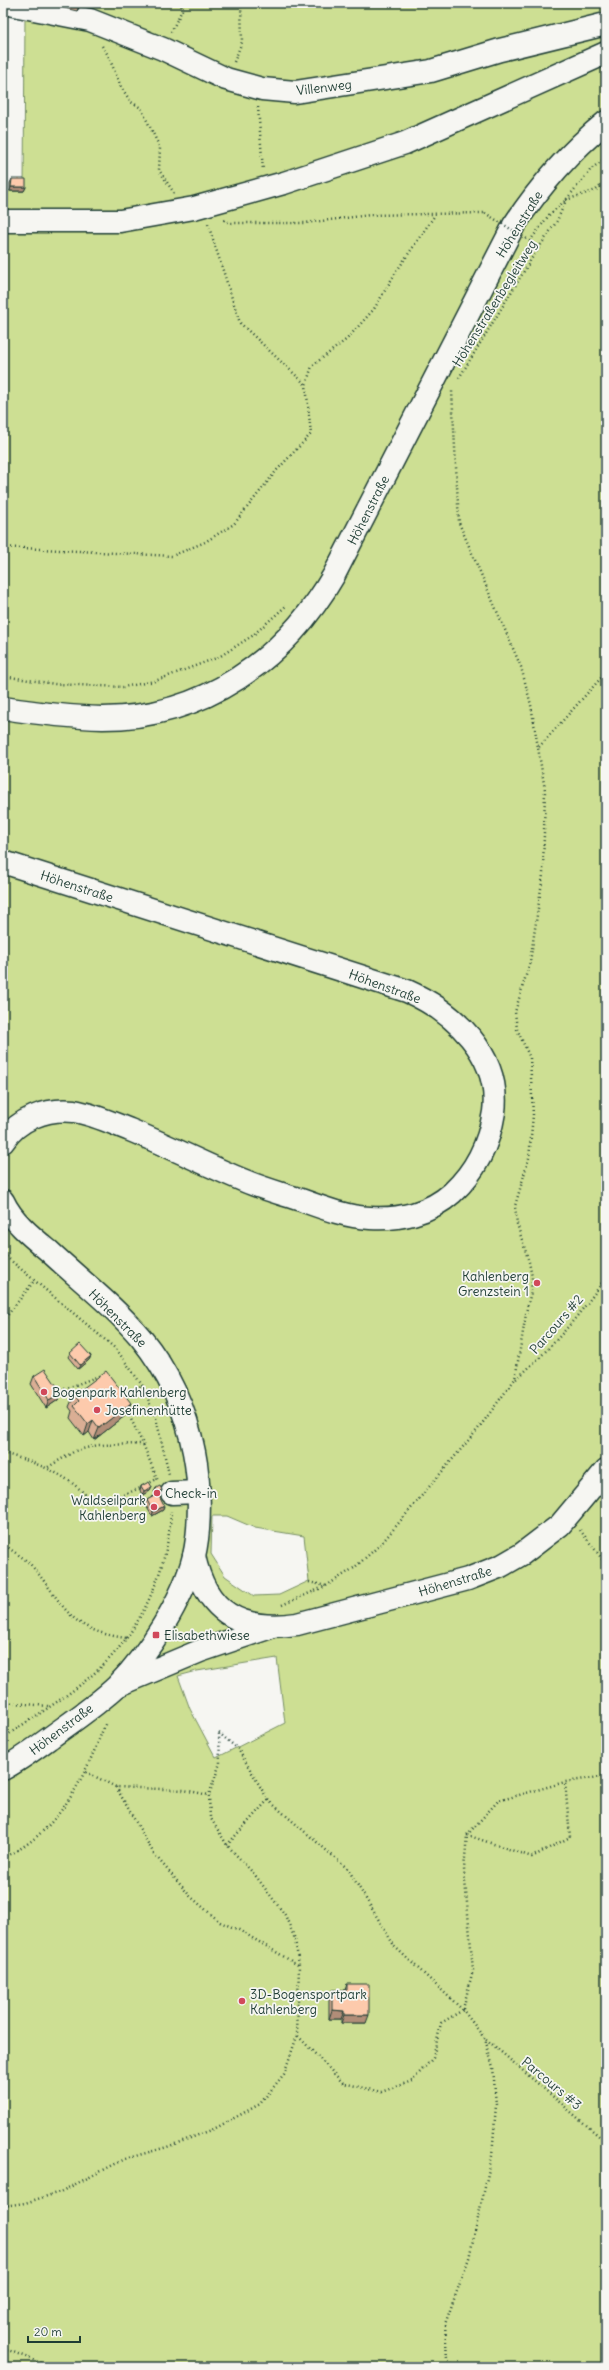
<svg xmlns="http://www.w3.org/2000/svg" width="609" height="2370" font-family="Delius,sans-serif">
<rect width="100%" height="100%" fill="#f6f6f2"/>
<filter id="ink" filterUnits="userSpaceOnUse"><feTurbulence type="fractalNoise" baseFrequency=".025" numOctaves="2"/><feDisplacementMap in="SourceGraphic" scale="8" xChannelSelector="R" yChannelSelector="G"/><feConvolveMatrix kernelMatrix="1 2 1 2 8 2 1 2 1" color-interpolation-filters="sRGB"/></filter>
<g filter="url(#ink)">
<path fill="#cddf93" stroke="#768e64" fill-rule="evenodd" d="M82 3H606V2367H3V191H24L25 13 72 21ZM212 1516H227L255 1528 304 1536 309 1581 279 1595 254 1596 225 1576 211 1554ZM277 1658 285 1723 216 1758 190 1709 178 1676 197 1671Z"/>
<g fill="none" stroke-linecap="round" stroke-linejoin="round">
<defs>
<g id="minor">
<polyline points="3,3 90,20 163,49 226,79 262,89 295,92 431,71 500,50 606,24"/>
<polyline points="3,221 120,221 194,208 284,183 405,143 606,53"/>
<path d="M3 708C36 713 69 717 103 718 203 718 285 660 334 575L514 225C540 186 569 152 606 122"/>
<path d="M3 862 407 991C454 1012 501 1055 494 1112 489 1144 476 1171 452 1193 430 1213 399 1220 370 1218 347 1217 323 1208 301 1200 283 1194 264 1189 245 1181 206 1165 169 1146 130 1130 112 1123 93 1114 74 1111 46 1108 18 1119 3 1142"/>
<path d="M3 1201C12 1221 32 1237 49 1251 80 1280 114 1306 141 1338 168 1371 186 1410 194 1452 200 1482 201 1526 194 1556 183 1600 149 1653 117 1686 97 1705 73 1721 51 1737 36 1748 20 1760 3 1769"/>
<polyline points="172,1493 199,1492"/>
<path d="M194 1556C206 1613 241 1632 297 1624L468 1579 501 1566 522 1554 560 1525 606 1470"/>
<polyline points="119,1685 200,1651 268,1628"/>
</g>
</defs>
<use href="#minor" stroke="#1f3d34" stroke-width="25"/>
<g stroke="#1f3d34" stroke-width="2.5" stroke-dasharray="1 3" stroke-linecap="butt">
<polyline points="171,32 182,10 181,3"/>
<polyline points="102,46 108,55 121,87 131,102 141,108 160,148 159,170 174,193"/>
<polyline points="234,62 242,42 241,3"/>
<polyline points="258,107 263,170"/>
<polyline points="566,200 596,190 606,181"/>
<polyline points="224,220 230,223 305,223 370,215 485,213"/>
<polyline points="208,224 240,323 306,385"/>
<polyline points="530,241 549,215 566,200 591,169 606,158"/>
<polyline points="459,378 532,258 557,221 566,200"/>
<polyline points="3,547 172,556 205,542 234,524 277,470 311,434 306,385 312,366 347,339 374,309 396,272 435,215"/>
<polyline points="3,676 55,684 123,687 155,681 219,657 252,636 287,605"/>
<polyline points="539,747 601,678 606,664"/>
<polyline points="3,1254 116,1349 142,1385 156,1418 169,1474"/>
<polyline points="3,1321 34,1281"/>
<path d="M516 1379C551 1349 580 1315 606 1277"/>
<polyline points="57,1392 104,1374"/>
<polyline points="123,1398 142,1385"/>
<polyline points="126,1409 143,1444 158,1481"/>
<path d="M3 1453C36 1463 68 1473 91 1501L105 1502 143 1487"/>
<polyline points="48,1467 75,1451 98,1445 143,1444"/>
<polyline points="147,1484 157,1479"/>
<polyline points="580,1530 606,1564"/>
<path d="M3 1542C11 1552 23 1556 31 1565 66 1605 66 1630 126 1638"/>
<polyline points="309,1582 326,1586"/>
<polyline points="282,1605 326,1586 354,1568 381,1544 478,1429 515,1379 527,1308 531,1292 532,1277 529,1262 517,1224 515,1206 529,1158 533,1115 530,1058 517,1029 515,1012 530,962 543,875 545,790 531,705 521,667 459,523 452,391"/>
<polyline points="3,1702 48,1706"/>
<polyline points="219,1733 238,1749 268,1800 348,1869 395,1947 463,2010 485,2039 493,2067 496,2105 492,2156 469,2258 445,2324 447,2359 455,2367"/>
<path d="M3 1738C39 1713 80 1690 110 1658 146 1620 169 1563 171 1511"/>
<polyline points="86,1772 116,1787 184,1790 209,1795"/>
<polyline points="116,1787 154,1854 190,1896 220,1922 239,1930 298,1965"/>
<polyline points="467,1835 532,1857 570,1837 565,1782"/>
<polyline points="227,1845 268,1800"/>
<path d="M3 1858C61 1831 84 1778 106 1722"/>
<polyline points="463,2009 473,1970 464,1869 467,1835 498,1801 565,1782 606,1776"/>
<polyline points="298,2036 343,2083 381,2092 412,2081 433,2058 441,2023 463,2010"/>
<polyline points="486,2039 606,2142"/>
<polyline points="3,2206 25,2203 60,2192 125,2159 167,2147 214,2129 260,2104 284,2074 297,2036 299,1965 295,1939 285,1915 255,1875 227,1845 210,1817 209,1795 220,1763 219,1734"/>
<polyline points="3,2348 51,2367"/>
</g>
<use href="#minor" stroke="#f6f6f2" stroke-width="22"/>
<polyline stroke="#1f3d34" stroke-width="2.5" stroke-dasharray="1 3" stroke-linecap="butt" points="485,213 530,241"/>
</g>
<g fill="#daae94" stroke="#1f3d34">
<polygon points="44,3 82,3 77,11"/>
<polygon points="12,179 26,187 24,191 10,191 10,183"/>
<polygon points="70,1353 91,1356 89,1360 78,1369 68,1357"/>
<polygon points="34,1376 61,1392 58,1400 46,1408 31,1384"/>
<polygon points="74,1395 126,1415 94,1440 89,1432 84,1436 70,1418 72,1411 69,1407"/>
<polygon points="141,1486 152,1487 150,1491 142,1495 140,1490"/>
<polygon points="156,1488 162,1490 160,1494 159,1495 163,1510 152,1516 145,1504 147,1500 156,1495 154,1492"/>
<polygon points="347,1984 366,2023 341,2023 341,2019 329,2019 329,1998 332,1990 345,1990"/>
</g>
<g fill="#b18d78" stroke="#1f3d34">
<polygon points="80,3 82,3 77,11"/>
<polygon points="11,187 26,187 24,191 10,191"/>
<polygon points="91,1356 89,1360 78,1369 80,1365"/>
<polygon points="61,1392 58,1400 46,1408 49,1400"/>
<polygon points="131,1403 126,1415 94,1440 99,1428"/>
<polygon points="93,1420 89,1432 84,1436 88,1424"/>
<polygon points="152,1487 150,1491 142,1495 144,1491"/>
<polygon points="162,1490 160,1494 156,1496 158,1492"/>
<polygon points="164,1506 163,1510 152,1516 153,1512"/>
<polygon points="332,2010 344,2011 341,2019 329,2019"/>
<polygon points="344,2015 369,2015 366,2023 341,2023"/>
</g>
<g fill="#fdcaac" stroke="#1f3d34">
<polygon points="12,179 26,179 26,187 11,187"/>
<polygon points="80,1344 91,1356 80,1365 70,1353"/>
<polygon points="45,1369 61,1392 49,1400 34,1376"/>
<polygon points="106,1371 131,1403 99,1428 93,1420 88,1424 74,1406 79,1401 74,1395"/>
<polygon points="149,1482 152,1487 144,1491 141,1486"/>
<polygon points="160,1486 162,1490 158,1492 156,1488"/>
<polygon points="158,1494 164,1506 153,1512 147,1500"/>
<polygon points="347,1984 369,1984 369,2015 344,2015 344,2011 332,2010 332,1990 347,1990"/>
</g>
</g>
<g fill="#d1495b" stroke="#f6f6f2" stroke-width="1.5">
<circle cx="537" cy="1283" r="4"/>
<circle cx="44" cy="1392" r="4"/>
<circle cx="97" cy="1410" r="4"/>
<circle cx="157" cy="1493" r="4"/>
<circle cx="154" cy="1507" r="4"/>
<rect x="152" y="1631" width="8" height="8" rx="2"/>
<circle cx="242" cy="2001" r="4"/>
</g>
<g text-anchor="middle" stroke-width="3.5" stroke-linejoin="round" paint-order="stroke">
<g font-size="13" fill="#1f3d34" stroke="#f6f6f2">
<text transform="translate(324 87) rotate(-7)" y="5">Villenweg</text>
<text transform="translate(519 224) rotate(-58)" y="5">Höhenstraße</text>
<text transform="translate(494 303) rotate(-58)" y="5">Höhenstraßenbegleitweg</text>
<text transform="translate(368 510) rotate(-63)" y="5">Höhenstraße</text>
<text transform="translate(77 886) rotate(18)" y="5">Höhenstraße</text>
<text transform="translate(385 986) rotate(20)" y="5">Höhenstraße</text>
<text transform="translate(118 1318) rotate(45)" y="5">Höhenstraße</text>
<text transform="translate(556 1324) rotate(-49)" y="5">Parcours #2</text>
<text transform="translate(455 1581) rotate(-17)" y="5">Höhenstraße</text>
<text transform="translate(61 1729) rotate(-37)" y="5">Höhenstraße</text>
<text transform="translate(552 2083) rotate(40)" y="5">Parcours #3</text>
</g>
<g font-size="13" fill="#1f3d34" stroke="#f6f6f2" text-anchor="start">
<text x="529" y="1281" text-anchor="end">Kahlenberg<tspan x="529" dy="15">Grenzstein 1</tspan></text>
<text x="52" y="1397">Bogenpark Kahlenberg</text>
<text x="105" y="1415">Josefinenhütte</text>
<text x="165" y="1498">Check-in</text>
<text x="146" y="1505" text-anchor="end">Waldseilpark<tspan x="146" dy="15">Kahlenberg</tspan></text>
<text x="164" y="1640">Elisabethwiese</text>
<text x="250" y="1999">3D-Bogensportpark<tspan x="250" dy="15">Kahlenberg</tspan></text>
</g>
</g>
<rect width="609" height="2370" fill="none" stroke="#f6f6f2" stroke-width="16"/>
<rect x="8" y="8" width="593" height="2354" fill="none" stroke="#1f3d34" stroke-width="1.5" filter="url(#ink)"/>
<path d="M28 2336v6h52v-6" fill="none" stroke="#1f3d34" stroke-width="2"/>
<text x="34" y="2336" font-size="12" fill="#1f3d34" stroke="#f6f6f2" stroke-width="3" paint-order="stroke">20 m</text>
</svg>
